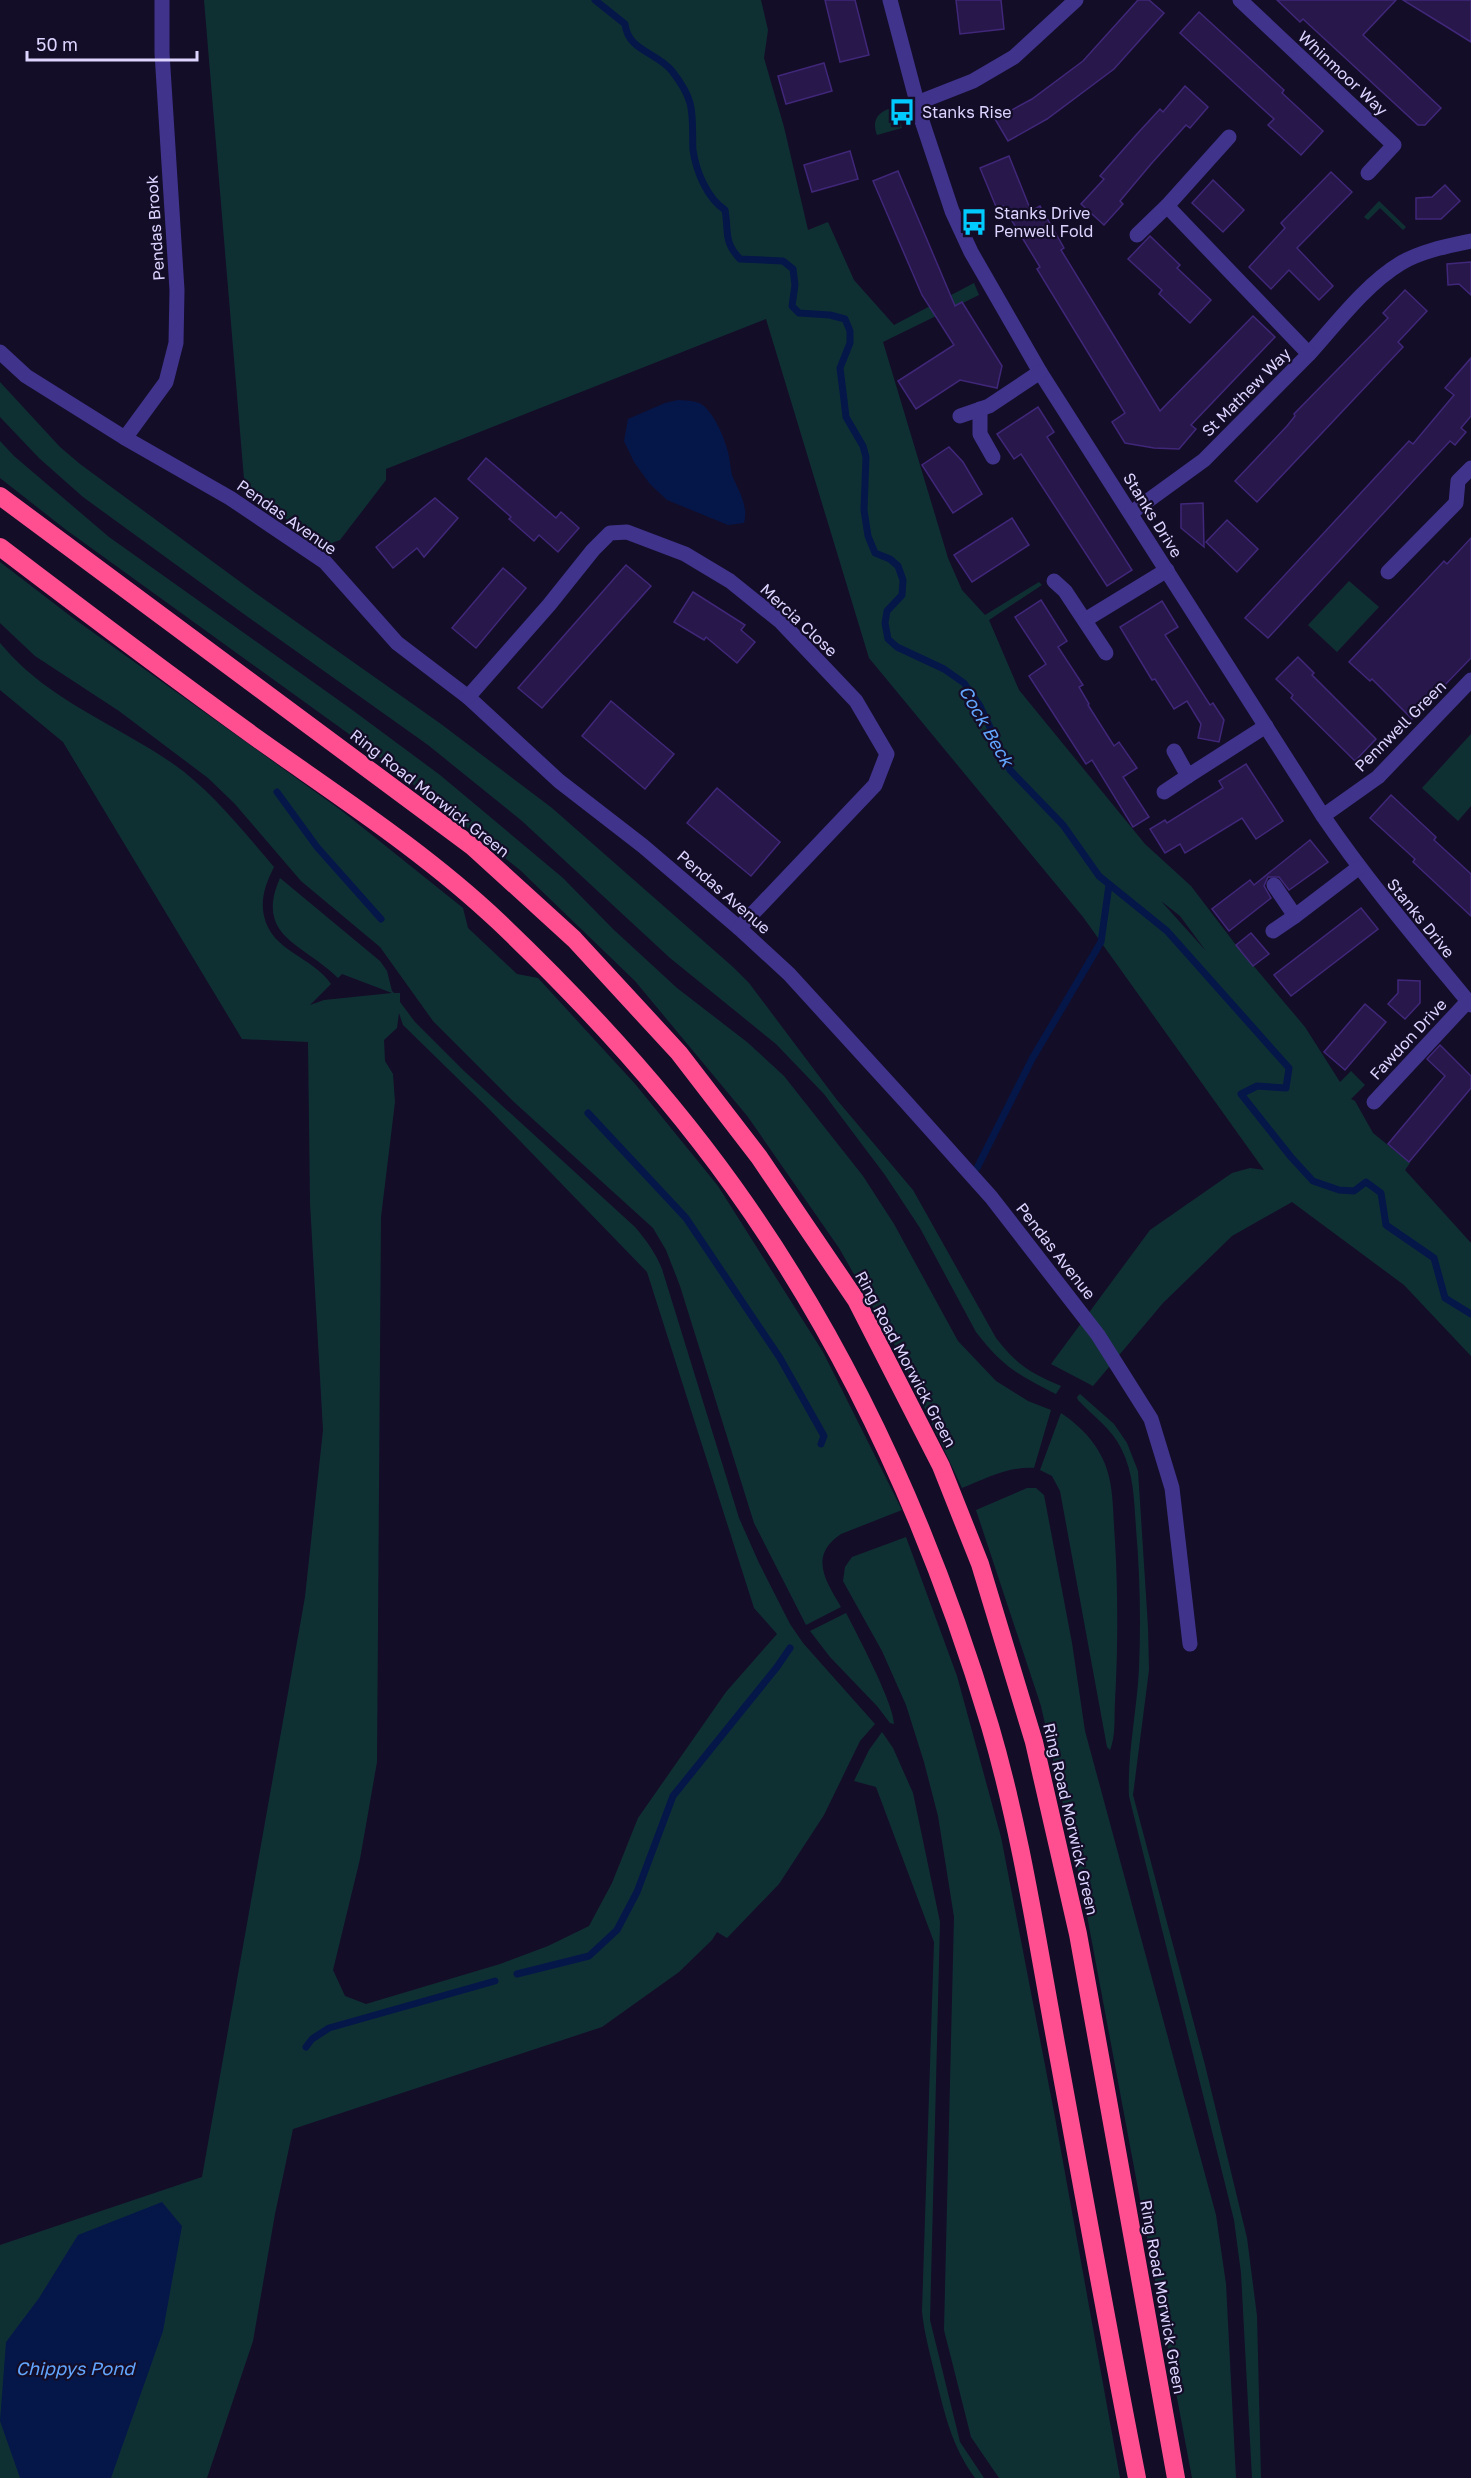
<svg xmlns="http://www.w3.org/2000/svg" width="1471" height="2478" font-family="'Golos Text',sans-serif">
<rect width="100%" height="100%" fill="#140d28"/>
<g fill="#0f3033" fill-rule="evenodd">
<path d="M204 0H761L768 30 764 58 784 127 808 230 828 222 854 280 894 325 974 283 979 295 883 342 948 558 962 590 985 615 1039 582 1042 585 989 620 1019 690 1145 844 1191 886 1236 945 1305 1027 1340 1082 1351 1071 1365 1085 1351 1099 1355 1101 1373 1133 1410 1163 1405 1170 1471 1243V1356L1404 1285 1292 1202 1232 1236 1163 1303 1093 1386 1051 1364 1150 1230 1232 1173 1250 1168 1264 1170 1083 917 869 658 766 319 386 469V480L340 540 329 544 318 541 245 491ZM1161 901 1180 916 1206 951Z"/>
<path d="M891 108 896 122 900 121 902 128 877 135C872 120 877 113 891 108Z"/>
<polygon points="1379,201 1406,227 1403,230 1380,208 1368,220 1364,217"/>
<path d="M0 382 60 447 80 464 254 592 441 724 552 808 733 967 749 983 837 1100 913 1190 996 1338C1017 1365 1029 1372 1061 1386L1056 1394C1018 1375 1002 1366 976 1332L920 1228 885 1175 824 1094 776 1044 670 958 522 821 428 745 241 612 83 497 39 458 0 417Z"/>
<path d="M0 441 14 456 109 537 351 709 440 775 563 878 613 929 677 988 747 1042 784 1076 863 1176 894 1224 958 1341 996 1381 1028 1401 1051 1410 1034 1468C1009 1466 985 1479 962 1488L898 1351 839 1248 748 1117 635 981 520 870 360 742 65 529 0 478Z"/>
<path d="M0 562 73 618 342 811 463 908 468 928 517 974 538 978 549 990 636 1085 718 1186 823 1352 902 1510 841 1534C808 1556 826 1581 841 1607L806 1625 754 1523 680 1286 666 1250 653 1228 514 1102 433 1021 380 947 301 881 234 803 208 778 119 711 35 656 0 623Z"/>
<polygon points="1349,581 1379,607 1337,652 1308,625"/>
<path d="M0 643C8 652 16 661 25 669 69 708 124 730 172 763 211 790 243 831 274 867 266 883 260 898 264 916 272 952 312 956 331 984L310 1005 324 1000 392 993 342 974 338 978C304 944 254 937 280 878L380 961 387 971 392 991 394 993H400V1002L415 1022 463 1070 635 1227C646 1240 655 1252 662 1269L739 1518 759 1563 790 1624 803 1643 875 1724 860 1741 824 1815 779 1884 727 1938 717 1932 712 1940 679 1972 602 2027 293 2129 275 2214 253 2341 207 2478H0V2245L202 2177 305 1597 323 1430 310 1203 308 1042 242 1039 63 742 0 690ZM399 1013 403 1025 490 1110 647 1272 754 1608 777 1634 726 1692 638 1818 612 1883 589 1926 548 1946 500 1964 366 2004 345 1996 333 1970 360 1859 377 1762 381 1217 395 1102 393 1074 385 1061 384 1040 397 1028Z"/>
<polygon points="1471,734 1471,806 1458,821 1422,788"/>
<path d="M1080 1394 1114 1424 1127 1443 1138 1471 1148 1627 1149 1670 1133 1795 1205 2065 1247 2238 1257 2316 1261 2478H1252L1241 2273 1234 2220 1129 1796C1127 1756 1137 1710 1139 1669 1141 1622 1140 1574 1136 1528 1134 1500 1134 1473 1121 1448 1111 1428 1093 1416 1078 1400L1077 1397Z"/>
<path d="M1061 1413C1082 1427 1101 1447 1108 1473 1114 1495 1113 1518 1115 1541 1118 1594 1118 1647 1115 1701 1114 1716 1116 1736 1110 1750L1107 1747 1060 1491 1052 1476 1040 1470Z"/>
<polygon points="1027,1488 1036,1488 1044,1495 1072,1643 1085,1731 1216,2215 1226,2284 1236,2478 1192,2478 1083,1894 1041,1706 976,1510"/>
<polygon points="906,1537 957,1676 1001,1837 1054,2112 1120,2478 999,2478 971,2437 944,2330 954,1917 938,1816 924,1762 906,1705 882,1651 843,1581 845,1567 852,1557"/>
<path d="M846 1613C857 1634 894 1704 894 1724L890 1723 877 1706 830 1657 810 1631Z"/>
<path d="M882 1732 893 1748 913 1793 940 1922 930 2320 960 2442 984 2478H975C951 2445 945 2414 935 2375 930 2353 924 2333 922 2311L934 1942 876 1787 854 1781 869 1750Z"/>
</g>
<g fill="#051749">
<path d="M678 400C688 401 698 400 705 407 716 418 724 437 728 452 730 459 730 467 732 475 738 490 749 506 744 523L728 525 667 500 650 484 634 462 624 441 628 419 665 403Z"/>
<polygon points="162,2202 182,2226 163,2331 111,2478 20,2478 0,2421 6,2342 39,2298 78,2235"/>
</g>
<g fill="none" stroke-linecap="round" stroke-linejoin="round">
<g stroke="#051749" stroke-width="7">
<path d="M595 0 625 24C628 51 657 52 672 71 679 80 687 92 690 103 694 118 692 135 693 150 696 171 707 198 725 210 729 232 723 241 740 259L783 261 793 269 795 285 792 306 799 313 830 315 845 319 850 331V343L840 368 844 400 846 417 863 446 866 457 864 510 868 536 875 553 890 559 898 566 903 580 902 595 887 611 885 623 888 639 897 647 944 669 964 683 980 706 1010 770 1063 825 1099 876 1167 931 1289 1068 1286 1088 1257 1086 1241 1094 1291 1157 1313 1181 1339 1190 1354 1191 1366 1182 1381 1193 1386 1225 1434 1258 1445 1298 1471 1314"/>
<polyline points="277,792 317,847 381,919"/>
<polyline points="588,1113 686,1218 780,1358 824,1436 821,1444"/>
<polyline points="977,1168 1032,1059 1101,942 1109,885"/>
<polyline points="517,1974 589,1956 617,1930 637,1892 673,1796 777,1667 790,1648"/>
<polyline points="306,2047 312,2039 329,2028 495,1981"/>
</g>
</g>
<g fill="#27174b" stroke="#402779" stroke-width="1.5">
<polygon points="825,0 855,0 869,55 840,62"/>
<polygon points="956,0 1001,0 1004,29 960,34"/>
<polygon points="1138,0 1149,0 1164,13 1114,69 1047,119 1008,141 995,119 1032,99 1083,61"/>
<polygon points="1277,0 1396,0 1363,35 1441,108 1425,125 1418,125 1303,19 1300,22"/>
<polygon points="1403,0 1471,0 1471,42 1447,27"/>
<polygon points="1199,12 1284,90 1282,93 1323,131 1301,155 1268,125 1274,119 1180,33"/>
<polygon points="824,63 832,91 786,104 778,76"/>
<polygon points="1185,86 1208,107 1190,128 1186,125 1151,164 1120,201 1123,204 1104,225 1081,204 1104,179 1100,176 1137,134 1160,109 1163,112"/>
<polygon points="850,151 858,179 812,192 804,165"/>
<polygon points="1009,156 1031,211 1040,206 1064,248 1061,250 1160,411 1253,316 1275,337 1191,425 1196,429 1179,449 1154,448 1125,443 1112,422 1125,413 1037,269 1040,267 1003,206 997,209 980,168"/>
<polygon points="898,171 955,306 962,302 1002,366 997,388 960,380 916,409 898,381 954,345 922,295 873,181"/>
<polygon points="1331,172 1352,192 1297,248 1333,286 1319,300 1289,270 1271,289 1249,267 1285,228 1281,223"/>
<polygon points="1213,180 1244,210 1223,232 1192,203"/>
<polygon points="1445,185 1460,201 1441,219 1416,219 1416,198 1432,197"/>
<polygon points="1150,236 1180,265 1177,268 1211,300 1190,323 1159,294 1162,290 1128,259"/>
<polygon points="1471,262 1471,295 1459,284 1448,285 1447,264"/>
<polygon points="1405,290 1427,311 1398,342 1403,347 1257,502 1235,481 1287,426 1295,416 1294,414 1388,318 1383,313"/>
<polygon points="1471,358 1471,416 1461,428 1466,432 1455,445 1450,441 1268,638 1245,618 1409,441 1413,444 1454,395 1445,388"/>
<polygon points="1038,407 1054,432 1047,437 1132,570 1107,586 1021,454 1014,459 997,434"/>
<polygon points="949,447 963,462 982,494 953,513 922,465"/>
<polygon points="486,458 556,518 561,512 579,528 558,552 539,535 534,541 509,519 511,517 468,479"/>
<polygon points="435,498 458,518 424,557 417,548 393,568 376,547"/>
<polygon points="1203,503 1204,547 1181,528 1181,504"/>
<polygon points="1012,518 1029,545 972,582 954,555"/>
<polygon points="1227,520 1258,549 1237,572 1206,542"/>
<polygon points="1471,538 1471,658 1412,719 1372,679 1370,681 1349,662 1444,561 1447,564"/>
<polygon points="626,565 651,586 542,708 518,688"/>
<polygon points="503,568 526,588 476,648 452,628"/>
<polygon points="693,592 745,625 741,630 755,642 737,663 706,637 704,640 674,622"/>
<polygon points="1041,600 1067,641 1058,647 1083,685 1079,687 1089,704 1088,705 1114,746 1119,742 1137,768 1123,777 1149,817 1133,827 1092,760 1086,764 1029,676 1046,664 1015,617"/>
<polygon points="1162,601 1178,627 1165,635 1210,705 1213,703 1224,720 1219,742 1198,738 1201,724 1187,701 1174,709 1155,679 1152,680 1120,627"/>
<polygon points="1298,657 1314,673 1312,675 1376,739 1355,761 1291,698 1293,695 1276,679"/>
<polygon points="611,701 674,754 645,789 582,736"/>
<polygon points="1246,764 1283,821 1256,839 1242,818 1185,853 1180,844 1165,853 1150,829 1165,820 1167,823 1223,788 1219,781"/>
<polygon points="717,788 780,842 751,876 687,823"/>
<polygon points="1391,795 1436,837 1434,840 1471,874 1471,916 1413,862 1415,859 1370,818"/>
<polygon points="1310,840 1328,862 1289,890 1279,877 1268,877 1264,886 1271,898 1229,931 1212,909 1250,880 1254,885"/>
<polygon points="1361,908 1378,929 1291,996 1274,975"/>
<polygon points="1251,933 1269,954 1253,966 1236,945"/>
<polygon points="1398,980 1420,981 1420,1003 1405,1019 1388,1004 1398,993"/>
<polygon points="1365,1004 1386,1022 1345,1070 1324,1052"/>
<polygon points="1440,1045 1471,1076 1471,1088 1409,1162 1388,1144 1445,1076 1427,1059"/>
</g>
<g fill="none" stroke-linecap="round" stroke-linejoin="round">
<g stroke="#40338c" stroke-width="15">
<path d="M890 0 922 121 952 211 971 252 1040 372 1323 816C1368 882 1420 943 1471 1005"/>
<polyline points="1240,0 1394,145 1368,173"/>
<polyline points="917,103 973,81 1014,57 1076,0"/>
<polyline points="1137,235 1167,206"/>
<polyline points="0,352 26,376 125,438 230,498 325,562 397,643 468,697 559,781 643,846 739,928 789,974 905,1101 991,1197 1098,1335 1151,1419 1172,1488 1190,1644"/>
<path d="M1309 354C1336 324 1366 284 1401 263 1421 251 1448 246 1471 241"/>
<polyline points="980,409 980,434 993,457"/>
<polyline points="960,416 989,406 1040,372"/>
<polyline points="125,438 166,382 176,343 177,290 162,53 162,0"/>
<polyline points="1131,513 1204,460 1309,354 1167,206 1229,137"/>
<polyline points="1388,572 1456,503 1458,481 1471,468"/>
<polyline points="1054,581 1065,591 1106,653"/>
<polyline points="1085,620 1167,570"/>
<polyline points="468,697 549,605 593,550 610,533 627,532 685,554 730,581 781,622 856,701 887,754 875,785 739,928"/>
<polyline points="1174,751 1188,776 1266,726"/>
<polyline points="1164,792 1188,776"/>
<polyline points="1323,816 1378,777 1471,680"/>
<polyline points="1274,885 1295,916 1358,868"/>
<polyline points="1273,931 1295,916"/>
<polyline points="1374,1102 1468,1001"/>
</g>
<g stroke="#ff4f91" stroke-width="18">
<polyline points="0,496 473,847 574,939 679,1053 759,1157 856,1300 941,1466 980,1564 1034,1742 1078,1934 1176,2478"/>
<path d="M0 547C84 611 169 675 255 737 338 796 425 852 499 922 584 1003 665 1091 733 1186 850 1349 933 1535 990 1726 1020 1828 1036 1934 1055 2038 1082 2185 1108 2331 1137 2478"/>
</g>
</g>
<defs>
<symbol id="bus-bare" viewBox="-9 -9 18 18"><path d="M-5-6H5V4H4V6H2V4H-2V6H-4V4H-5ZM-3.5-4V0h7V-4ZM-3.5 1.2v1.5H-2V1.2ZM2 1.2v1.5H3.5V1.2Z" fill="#00cbff" stroke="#140d28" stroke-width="2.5" paint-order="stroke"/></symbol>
</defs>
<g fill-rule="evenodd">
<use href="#bus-bare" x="883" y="93" width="38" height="38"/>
<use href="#bus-bare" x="955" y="203" width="38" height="38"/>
</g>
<g text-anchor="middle" stroke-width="4.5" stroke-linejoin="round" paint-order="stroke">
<g font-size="16" fill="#ddd4ff" stroke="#140d28">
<text transform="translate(1343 73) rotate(43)" y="6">Whinmoor Way</text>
<text transform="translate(155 228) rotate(-94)" y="6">Pendas Brook</text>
<text transform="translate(1246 392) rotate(-45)" y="6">St Mathew Way</text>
<text transform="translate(1153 515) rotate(58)" y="6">Stanks Drive</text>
<text transform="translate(287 517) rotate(35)" y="6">Pendas Avenue</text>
<text transform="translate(799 620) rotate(43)" y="6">Mercia Close</text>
<text transform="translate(1400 726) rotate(-45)" y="6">Pennwell Green</text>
<text transform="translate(430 793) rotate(38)" y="6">Ring Road Morwick Green</text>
<text transform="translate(724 892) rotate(41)" y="6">Pendas Avenue</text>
<text transform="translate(1421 918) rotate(51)" y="6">Stanks Drive</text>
<text transform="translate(1408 1039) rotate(-47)" y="6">Fawdon Drive</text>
<text transform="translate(1056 1251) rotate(52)" y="6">Pendas Avenue</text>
<text transform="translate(906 1359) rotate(62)" y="6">Ring Road Morwick Green</text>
<text transform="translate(1071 1819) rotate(77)" y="6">Ring Road Morwick Green</text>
<text transform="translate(1163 2297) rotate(80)" y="6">Ring Road Morwick Green</text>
</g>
<g font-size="16" fill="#ddd4ff" stroke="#140d28" text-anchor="start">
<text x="922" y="118">Stanks Rise</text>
<text x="994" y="219">Stanks Drive<tspan x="994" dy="18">Penwell Fold</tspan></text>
</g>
<g font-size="18" font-style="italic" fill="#62a6ff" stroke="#140d28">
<text transform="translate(986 726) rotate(60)" y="6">Cock Beck</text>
<text x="75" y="2375">Chippys Pond</text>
</g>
</g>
<path d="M27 51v9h170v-9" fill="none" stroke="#ddd4ff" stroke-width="3"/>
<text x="36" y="51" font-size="18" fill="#ddd4ff" stroke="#140d28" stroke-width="4.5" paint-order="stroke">50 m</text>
</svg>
